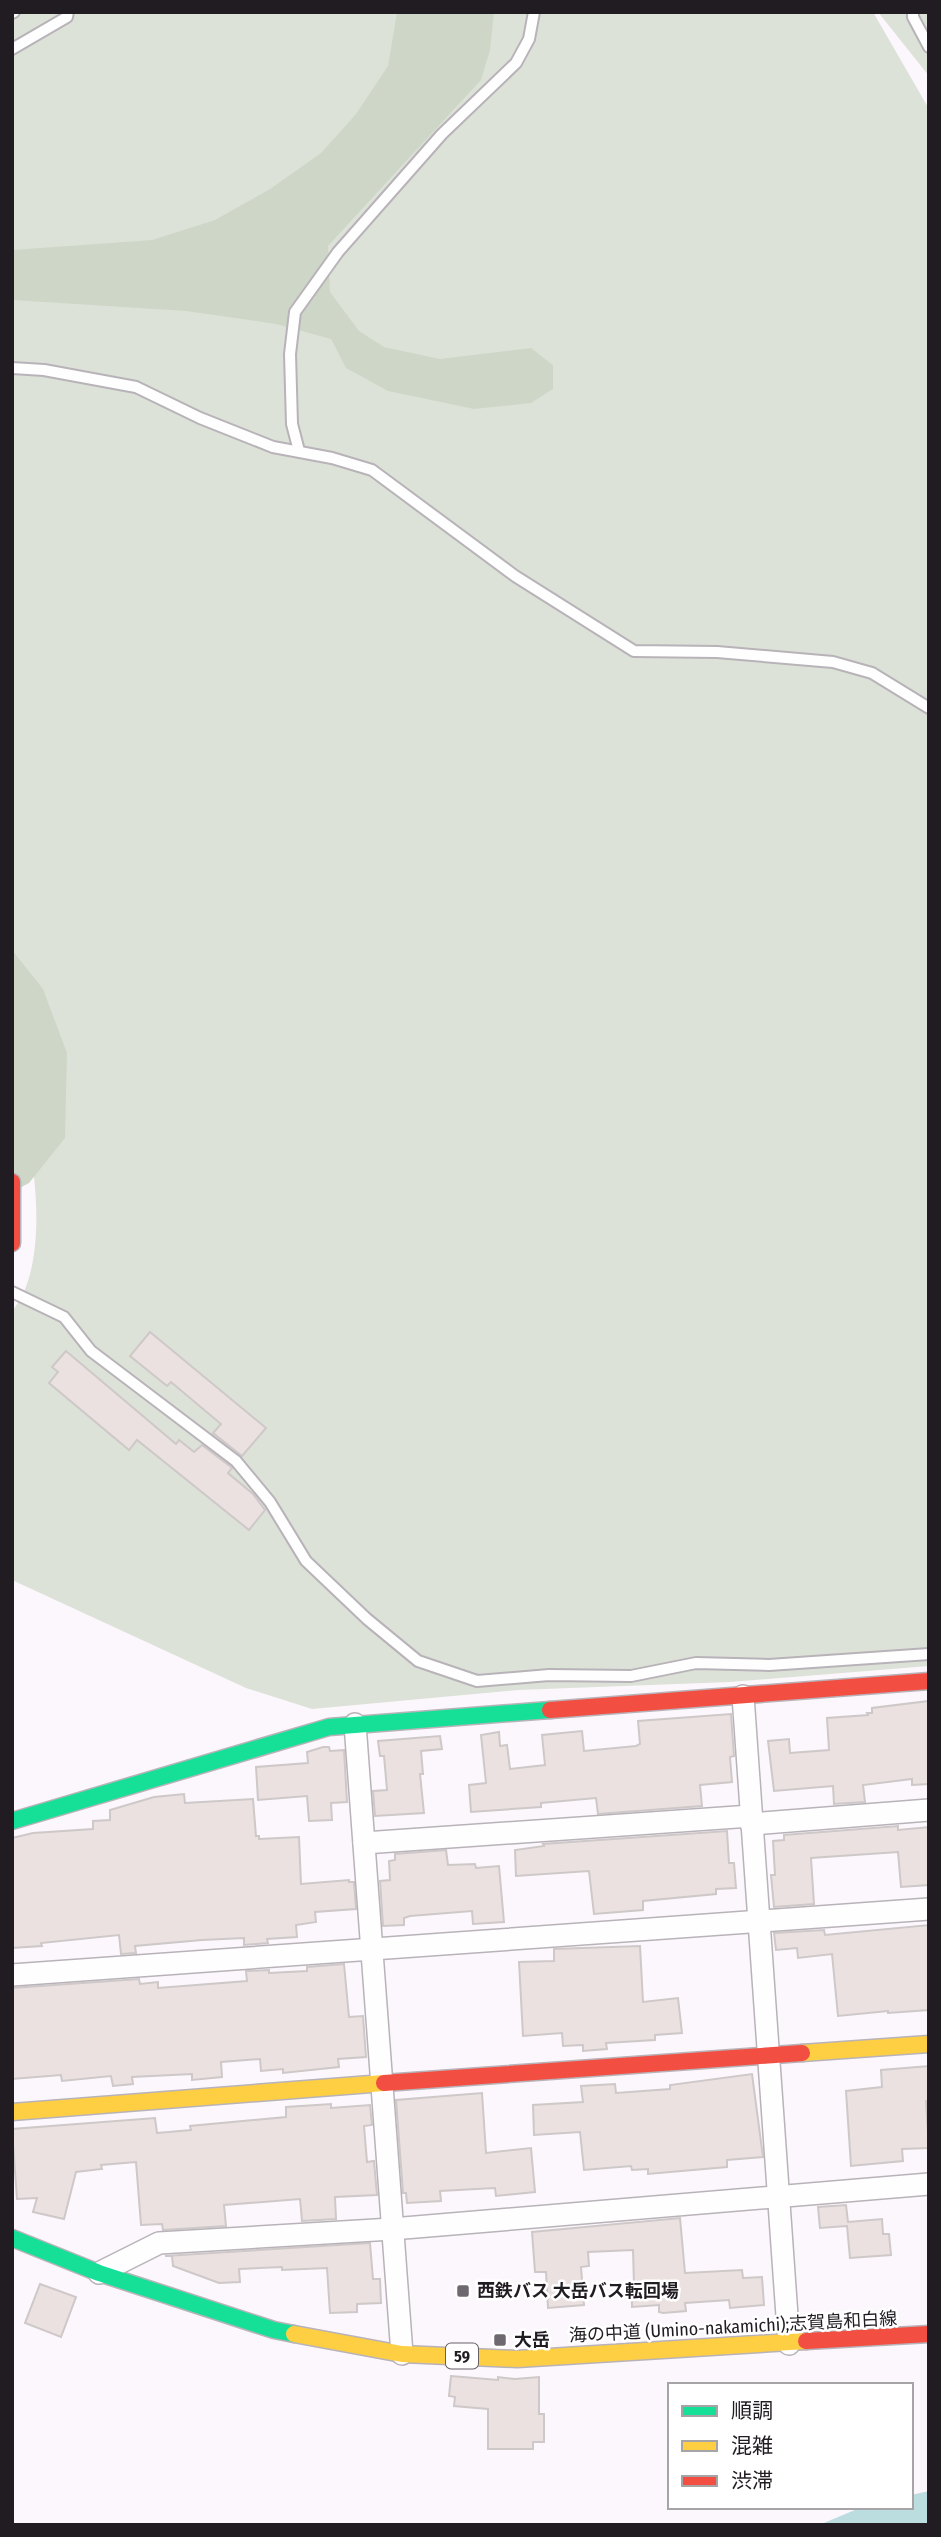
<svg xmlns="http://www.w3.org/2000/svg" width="941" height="2537" font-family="'Fira Sans Condensed','Noto Sans JP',sans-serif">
<rect width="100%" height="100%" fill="#fcf7fc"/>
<g fill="#dde2d8">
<path d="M12 12H873L929 109V1666L730 1682 518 1690 312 1709 246 1688 12 1580V1311C44 1275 39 1188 28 1143 26 1132 18 1120 12 1109Z"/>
<polygon points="878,12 929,12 929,76"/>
</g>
<g fill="#ced7c7">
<polygon points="397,12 494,12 490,50 481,80 328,246 330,292 359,331 384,347 440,359 531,348 553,365 553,389 531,403 474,409 388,391 346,368 331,339 276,324 186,311 12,300 12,250 152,240 215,220 270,189 321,153 356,114 388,66"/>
<polygon points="12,950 43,989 67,1053 65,1138 29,1183 12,1192"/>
</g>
<polygon fill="#bcdde0" points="929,2491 929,2525 819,2525 862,2507 911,2507 911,2495"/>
<g fill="#ebe1e1" stroke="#cec8c8" stroke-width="2">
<polygon points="150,1332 266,1428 242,1456 213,1433 221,1424 171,1382 167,1386 130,1356"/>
<polygon points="66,1351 176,1444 179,1440 194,1452 202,1445 231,1467 232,1468 228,1473 253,1494 265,1510 249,1530 137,1440 129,1450 49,1383 58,1372 52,1367"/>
<polygon points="929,1701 929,1784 912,1785 912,1779 863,1785 865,1802 834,1804 833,1786 774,1791 768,1741 789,1739 790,1753 829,1750 827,1718 868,1715 867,1713 872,1713 872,1708"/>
<polygon points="731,1714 734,1756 730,1757 732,1782 700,1785 702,1806 598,1814 596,1798 541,1803 541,1807 471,1812 469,1785 486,1783 481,1735 499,1732 500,1746 507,1745 510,1769 545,1765 542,1735 582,1731 584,1751 636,1746 640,1744 638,1721"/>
<polygon points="440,1736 442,1749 421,1751 423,1774 420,1774 424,1813 375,1816 373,1791 387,1790 384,1756 380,1756 378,1741"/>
<polygon points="323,1747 329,1747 330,1751 344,1750 347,1802 331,1803 332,1820 309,1821 307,1796 258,1800 256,1767 308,1763 307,1752"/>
<polygon points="184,1794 185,1803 253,1799 256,1836 259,1836 259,1839 299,1837 301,1884 349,1880 349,1882 354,1882 356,1909 315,1912 316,1922 296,1925 297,1937 267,1939 268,1943 244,1945 244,1938 202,1940 135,1946 136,1953 121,1954 119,1935 41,1943 42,1946 12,1948 12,1838 33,1833 93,1829 93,1821 110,1820 110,1810 154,1797"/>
<polygon points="898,1826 898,1830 929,1827 929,1885 901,1887 898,1852 811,1858 814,1904 774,1907 771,1875 775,1875 773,1841 784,1840 784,1835"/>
<polygon points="727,1831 729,1863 734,1863 736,1888 716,1889 716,1894 643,1901 643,1910 594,1914 589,1871 516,1876 515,1850 544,1846 543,1844"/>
<polygon points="446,1850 448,1865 475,1864 476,1868 499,1866 504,1922 473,1924 472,1911 410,1916 404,1918 404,1925 383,1926 380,1881 390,1880 389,1861 395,1860 395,1854"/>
<polygon points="929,1925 929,2010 888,2013 888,2011 838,2016 832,1954 798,1958 797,1948 776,1950 774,1933 824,1930 825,1935"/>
<polygon points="640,1946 643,2002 678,1998 682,2033 655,2035 655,2040 606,2043 607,2049 583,2051 583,2045 563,2046 562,2033 523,2036 519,1962 554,1961 554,1949"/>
<polygon points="344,1964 349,2017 363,2016 366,2057 338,2059 339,2067 283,2073 283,2069 261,2071 260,2059 221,2062 222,2077 192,2080 192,2074 132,2077 133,2084 113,2086 111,2076 62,2081 61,2075 12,2079 12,1988 139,1979 140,1984 158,1982 158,1988 247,1981 246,1971 269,1970 269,1973 307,1971 307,1967"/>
<polygon points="929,2066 929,2100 926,2101 929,2148 902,2149 903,2161 851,2166 846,2091 882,2087 881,2070"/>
<polygon points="752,2074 763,2157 727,2160 727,2167 648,2174 648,2169 632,2170 631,2166 584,2170 580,2132 534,2135 533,2105 583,2102 581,2086 615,2084 616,2093 670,2089 670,2085"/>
<polygon points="482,2093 486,2153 531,2148 535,2192 496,2196 495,2188 440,2191 441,2201 407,2203 406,2193 403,2193 396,2100"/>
<polygon points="331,2104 331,2108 370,2105 372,2125 364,2126 367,2162 374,2161 377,2195 335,2197 336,2219 302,2221 300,2199 224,2205 226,2226 163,2230 162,2224 141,2225 136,2162 101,2165 102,2169 76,2172 64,2219 33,2212 37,2198 17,2199 12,2129 155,2118 157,2133 191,2130 190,2126 286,2117 286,2107"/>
<polygon points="846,2205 848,2222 882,2219 883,2234 889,2234 891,2255 850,2258 847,2226 820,2228 818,2207"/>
<polygon points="680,2218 685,2273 742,2270 743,2278 762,2277 764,2305 730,2308 729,2300 685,2303 686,2311 663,2313 659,2312 659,2305 632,2307 631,2285 634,2285 633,2250 588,2252 589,2266 581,2267 584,2305 548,2308 546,2272 535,2272 532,2232"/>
<polygon points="370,2243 373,2279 380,2279 381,2303 357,2304 357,2312 330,2313 327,2268 282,2270 282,2267 239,2269 240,2282 219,2283 173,2266 172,2256 165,2256"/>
<polygon points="40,2284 76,2297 61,2337 25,2323"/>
<polygon points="451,2376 498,2380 498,2377 515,2379 539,2377 539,2414 544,2414 544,2442 533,2442 533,2449 488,2449 488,2409 454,2406 455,2397 449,2396"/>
</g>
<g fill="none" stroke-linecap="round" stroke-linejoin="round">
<defs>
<g id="lane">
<polyline points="913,12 913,17 929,47"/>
<polyline points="12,13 14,12"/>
<polyline points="12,49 67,17 68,12"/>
<polyline points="12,368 44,370 136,387 200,418 273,447 332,458 372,470 515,576 634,651 717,652 833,662 872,673 929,708"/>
<polyline points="299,451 292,424 290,354 295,312 338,252 442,134 516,63 529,39 534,12"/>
<polyline points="12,1292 64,1317 91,1351 236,1461 270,1502 306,1561 367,1619 418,1661 477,1681 549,1675 631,1676 696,1663 769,1665 929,1654"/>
</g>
<g id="street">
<polyline points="743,1696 789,2344"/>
<polyline points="355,1724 402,2354"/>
<polyline points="751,1824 929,1810"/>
<polyline points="364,1843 751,1816"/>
<polyline points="12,1975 929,1909"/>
<polyline points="99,2273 159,2243 392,2229 929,2184"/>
</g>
<g id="fast">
<polyline points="12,1821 329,1727 550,1710"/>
<polyline points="12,2238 99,2273 274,2330 294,2334"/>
</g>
<g id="slow">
<polyline points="802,2053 929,2044"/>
<polyline points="12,2112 384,2083"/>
<polyline points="294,2334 402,2354 517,2359 806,2341"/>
</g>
<g id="jam">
<polyline points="12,1182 12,1243"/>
<polyline points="550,1710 929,1681"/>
<polyline points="384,2083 802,2053"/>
<polyline points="806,2341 929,2334"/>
</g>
</defs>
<use href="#lane" stroke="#b8b3b8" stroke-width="14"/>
<use href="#street" stroke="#b8b3b8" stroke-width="24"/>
<use href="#fast" stroke="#b8b3b8" stroke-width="19"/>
<use href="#slow" stroke="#b8b3b8" stroke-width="19"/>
<use href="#jam" stroke="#b8b3b8" stroke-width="19"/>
<use href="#lane" stroke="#fffeff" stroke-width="10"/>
<use href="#street" stroke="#fffeff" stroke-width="21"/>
<use href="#fast" stroke="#16e098" stroke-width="16"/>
<use href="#slow" stroke="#ffcf43" stroke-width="16"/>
<use href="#jam" stroke="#f24e42" stroke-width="16"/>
</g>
<g fill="#6e696e" stroke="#fff" stroke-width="2.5">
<rect x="456" y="2284" width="14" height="14" rx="3.5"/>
<rect x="493" y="2333" width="14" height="14" rx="3.5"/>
</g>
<g text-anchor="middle" stroke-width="5" stroke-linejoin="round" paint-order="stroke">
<rect fill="#fff" stroke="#646064" stroke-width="2" x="446" y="2343.5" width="32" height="25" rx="5"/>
<g font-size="16" font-weight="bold" fill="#211c22">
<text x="462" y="2362">59</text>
</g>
<g font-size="18" font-weight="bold" fill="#211c22" stroke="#fff" text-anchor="start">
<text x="477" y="2297">西鉄バス 大岳バス転回場</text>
<text x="514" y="2346">大岳</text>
</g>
<g font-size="18" fill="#211c22" stroke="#fff">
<text transform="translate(733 2327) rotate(-3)" y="6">海の中道 (Umino-nakamichi);志賀島和白線</text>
</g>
</g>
<rect width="941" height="2537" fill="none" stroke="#211c22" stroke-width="28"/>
<rect x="668" y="2383" width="245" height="126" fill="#ffffff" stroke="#a6a4a7" stroke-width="2"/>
<rect x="682" y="2406" width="35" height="10" fill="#16e098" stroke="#a6a4a7" stroke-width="2"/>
<text x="731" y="2418" font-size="21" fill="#211c22">順調</text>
<rect x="682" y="2441" width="35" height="10" fill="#ffcf43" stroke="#a6a4a7" stroke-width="2"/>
<text x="731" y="2453" font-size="21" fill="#211c22">混雑</text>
<rect x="682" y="2476" width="35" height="10" fill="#f24e42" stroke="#a6a4a7" stroke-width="2"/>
<text x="731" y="2488" font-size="21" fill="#211c22">渋滞</text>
</svg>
